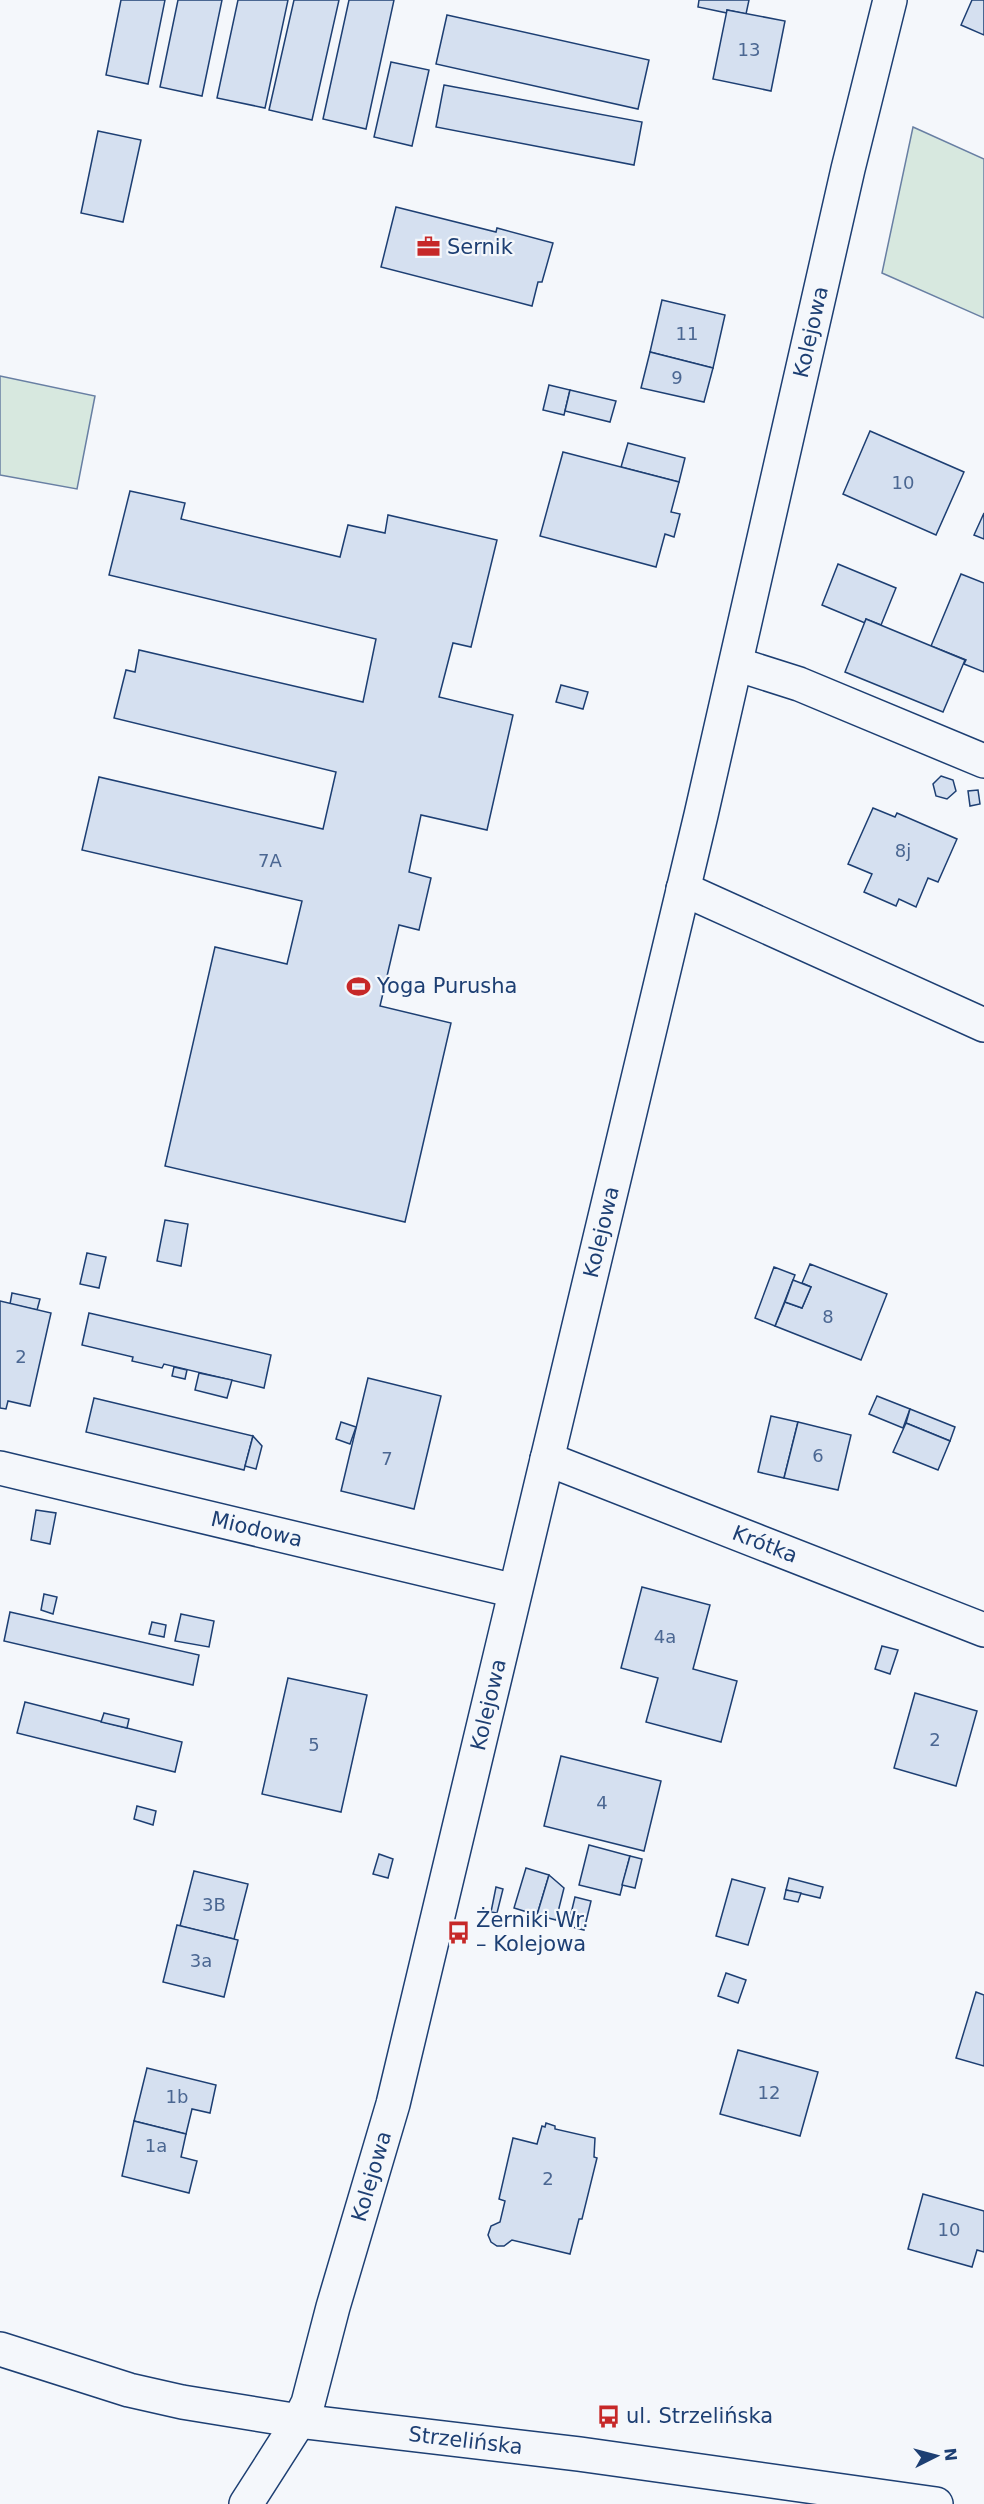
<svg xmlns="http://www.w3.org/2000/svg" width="984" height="2504" font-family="'DejaVu Sans',sans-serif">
<rect width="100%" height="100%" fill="#f4f7fb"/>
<g fill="#d7e8df" stroke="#687fa3" stroke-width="1.5">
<polygon points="913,127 984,159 984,318 882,273"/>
<polygon points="0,376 95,396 77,489 0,475"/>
</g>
<g fill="#d5e0f0" stroke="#1d3f73" stroke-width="1.5">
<polygon points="121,0 165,0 148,84 106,75"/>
<polygon points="178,0 222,0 202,96 160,87"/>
<polygon points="238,0 288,0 265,108 217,98"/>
<polygon points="294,0 339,0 312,120 269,110"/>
<polygon points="349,0 394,0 366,129 323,119"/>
<polygon points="699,0 749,0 746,14 727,10 727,13 698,7"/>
<polygon points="972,0 984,0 984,35 961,25"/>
<polygon points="727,10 785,21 771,91 713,79"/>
<polygon points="447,15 649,60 638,109 436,64"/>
<polygon points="391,62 429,70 412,146 374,137"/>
<polygon points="444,85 642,122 634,165 436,127"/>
<polygon points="98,131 141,140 123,222 81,213"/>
<polygon points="396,207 496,232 497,228 553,243 542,282 538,282 532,306 381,267"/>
<polygon points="662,300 725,315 713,368 650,352"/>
<polygon points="650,352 713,368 704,402 641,388"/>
<polygon points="549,385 570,390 564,415 543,410"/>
<polygon points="570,390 616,401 610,422 565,411"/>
<polygon points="870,431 964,472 936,535 843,494"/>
<polygon points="628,443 685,458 679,482 621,467"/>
<polygon points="563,452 679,482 671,512 680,514 674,537 665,534 656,567 540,536"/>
<polygon points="130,491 185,503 181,519 340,557 348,525 385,533 388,515 497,540 471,647 453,643 439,697 513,715 487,830 421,815 409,872 431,878 419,930 399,925 380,1006 451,1023 405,1222 165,1166 215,947 287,964 302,901 82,850 99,777 323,829 336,772 114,718 126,670 135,672 139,650 363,702 376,639 109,575"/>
<polygon points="984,513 984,539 974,535"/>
<polygon points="838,564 896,588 881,625 866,619 865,623 822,605"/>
<polygon points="961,574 984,583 984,672 964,664 966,660 931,646"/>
<polygon points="866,619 965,660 943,712 845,672"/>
<polygon points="561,685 588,692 583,709 556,702"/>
<polygon points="941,776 953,780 956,791 947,799 936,796 933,784"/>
<polygon points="978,790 980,804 970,806 968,791"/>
<polygon points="873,808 895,817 897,813 957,839 938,882 928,878 916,907 899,899 896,906 864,892 872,874 848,864"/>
<polygon points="165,1220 188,1224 181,1266 157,1261"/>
<polygon points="87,1253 106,1257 99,1288 80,1284"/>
<polygon points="810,1264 887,1294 861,1360 775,1326 785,1302 802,1308 811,1287 802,1283"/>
<polygon points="774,1267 795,1275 775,1326 755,1318"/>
<polygon points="793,1280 811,1287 802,1308 785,1302"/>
<polygon points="12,1293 40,1299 37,1310 10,1304"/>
<polygon points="0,1301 51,1313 30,1406 8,1401 6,1409 0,1408"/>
<polygon points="89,1313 271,1355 264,1388 164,1364 162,1368 132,1361 133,1357 82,1345"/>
<polygon points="174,1367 187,1370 185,1379 172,1376"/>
<polygon points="199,1373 232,1380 227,1398 195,1390"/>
<polygon points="368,1378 441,1396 414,1509 341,1491"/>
<polygon points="877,1396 910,1409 903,1428 869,1414"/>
<polygon points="94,1398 253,1436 244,1470 86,1432"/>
<polygon points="910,1409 955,1427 950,1441 906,1423"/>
<polygon points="771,1416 798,1422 784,1478 758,1472"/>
<polygon points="341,1422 356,1427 350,1444 336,1439"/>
<polygon points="798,1422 851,1435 838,1490 784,1478"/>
<polygon points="906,1423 950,1441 938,1470 893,1452"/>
<polygon points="253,1436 262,1446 256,1469 245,1466"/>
<polygon points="36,1510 56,1513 50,1544 31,1540"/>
<polygon points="642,1587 710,1605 693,1669 737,1681 721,1742 646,1722 658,1678 621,1668"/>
<polygon points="44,1594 57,1597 53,1614 41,1610"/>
<polygon points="10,1612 199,1655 193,1685 4,1641"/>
<polygon points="181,1614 214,1621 209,1647 175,1641"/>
<polygon points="152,1622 166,1625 164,1637 149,1634"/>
<polygon points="882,1646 898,1650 890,1674 875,1669"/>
<polygon points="288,1678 367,1695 341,1812 262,1794"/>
<polygon points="915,1693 977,1711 956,1786 894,1768"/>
<polygon points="25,1702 182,1742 175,1772 17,1733"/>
<polygon points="104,1713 129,1719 127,1728 101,1722"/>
<polygon points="561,1756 661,1781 644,1851 544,1826"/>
<polygon points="137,1806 156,1811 153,1825 134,1819"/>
<polygon points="589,1845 630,1856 620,1895 579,1885"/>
<polygon points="379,1854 393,1859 388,1878 373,1874"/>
<polygon points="630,1856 642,1859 635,1888 622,1885"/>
<polygon points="526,1868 549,1875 537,1915 514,1908"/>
<polygon points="194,1871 248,1884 234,1939 180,1926"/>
<polygon points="549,1875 564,1888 556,1920 537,1915"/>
<polygon points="789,1878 823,1887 820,1898 786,1890"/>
<polygon points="732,1879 765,1888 748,1945 716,1936"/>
<polygon points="496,1887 503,1889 497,1913 491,1912"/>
<polygon points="786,1890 801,1893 798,1902 784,1899"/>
<polygon points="575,1897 591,1901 584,1930 568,1926"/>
<polygon points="177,1925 238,1940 224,1997 163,1982"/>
<polygon points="726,1973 746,1980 738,2003 718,1996"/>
<polygon points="976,1992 984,1995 984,2066 956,2058"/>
<polygon points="738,2050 818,2072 800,2136 720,2114"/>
<polygon points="147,2068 216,2085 210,2113 192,2109 186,2134 134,2121"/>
<polygon points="134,2121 186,2134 181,2157 197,2161 189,2193 122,2176"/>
<polygon points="546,2123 555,2126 555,2129 595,2138 594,2157 597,2158 582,2219 579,2219 570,2254 512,2240 504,2246 497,2246 491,2242 488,2235 491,2226 500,2222 505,2201 499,2199 513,2138 537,2144 542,2126 545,2127"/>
<polygon points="923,2194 984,2211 984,2252 977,2250 972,2267 908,2249"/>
</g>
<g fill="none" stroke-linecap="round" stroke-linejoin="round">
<defs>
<g id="street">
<polyline points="736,664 799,684 984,761"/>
<polyline points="683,889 984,1025"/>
<path id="s1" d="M547 1459 984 1630"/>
<path id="s2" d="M0 1468 515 1591"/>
</g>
<g id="secondary">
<path id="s3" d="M0 2349 129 2390 182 2402 299 2421 579 2454 936 2504"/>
<path id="s4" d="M246 2504 299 2421 308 2403 333 2307 393 2104 701 815 848 169 890 0"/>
</g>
</defs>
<use href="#street" stroke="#1d3f73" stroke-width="36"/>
<use href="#secondary" stroke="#1d3f73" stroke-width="36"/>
<use href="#street" stroke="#f4f7fb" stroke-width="33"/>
<use href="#secondary" stroke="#f4f7fb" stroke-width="33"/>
</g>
<defs>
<symbol id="office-bare" viewBox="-9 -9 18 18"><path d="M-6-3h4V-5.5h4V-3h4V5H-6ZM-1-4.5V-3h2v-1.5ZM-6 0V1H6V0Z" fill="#c62828" stroke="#f4f7fb" stroke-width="2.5" paint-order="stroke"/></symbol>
<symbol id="stadium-bare" viewBox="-9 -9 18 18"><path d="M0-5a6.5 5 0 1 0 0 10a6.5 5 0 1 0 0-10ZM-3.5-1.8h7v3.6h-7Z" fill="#c62828" stroke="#f4f7fb" stroke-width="2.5" paint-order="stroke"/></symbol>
<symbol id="bus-bare" viewBox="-9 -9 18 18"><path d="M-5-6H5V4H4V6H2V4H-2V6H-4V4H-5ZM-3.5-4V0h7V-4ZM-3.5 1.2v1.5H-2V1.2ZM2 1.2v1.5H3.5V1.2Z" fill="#c62828" stroke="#f4f7fb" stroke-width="2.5" paint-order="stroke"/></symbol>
</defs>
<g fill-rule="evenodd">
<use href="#office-bare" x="412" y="230" width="33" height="33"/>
<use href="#stadium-bare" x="342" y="970" width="33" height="33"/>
<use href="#bus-bare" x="442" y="1916" width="33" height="33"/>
<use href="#bus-bare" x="592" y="2400" width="33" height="33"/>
</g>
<g text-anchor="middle" stroke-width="4.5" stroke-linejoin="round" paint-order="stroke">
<g font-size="18" fill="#4b6792">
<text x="749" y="56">13</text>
<text x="687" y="340">11</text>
<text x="677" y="384">9</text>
<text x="903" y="489">10</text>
<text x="903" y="857">8j</text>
<text x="270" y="867">7A</text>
<text x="828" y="1323">8</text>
<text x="21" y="1363">2</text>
<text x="818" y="1462">6</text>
<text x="387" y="1465">7</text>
<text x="665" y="1643">4a</text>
<text x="935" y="1746">2</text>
<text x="314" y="1751">5</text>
<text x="602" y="1809">4</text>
<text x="214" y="1911">3B</text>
<text x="201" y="1967">3a</text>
<text x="769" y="2099">12</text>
<text x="177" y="2103">1b</text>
<text x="156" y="2152">1a</text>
<text x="548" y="2185">2</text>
<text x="949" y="2236">10</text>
</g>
<g font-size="21" fill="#1d3f73" stroke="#f4f7fb" text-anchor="start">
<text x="447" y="254">Sernik</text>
<text x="377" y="993">Yoga Purusha</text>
<text x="476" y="1927">Żerniki Wr.<tspan x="476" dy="24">– Kolejowa</tspan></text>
<text x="626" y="2423">ul. Strzelińska</text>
</g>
<g font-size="21" fill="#1d3f73" stroke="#f4f7fb">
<text dy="7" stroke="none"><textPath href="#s4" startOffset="2250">Kolejowa</textPath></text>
<text dy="7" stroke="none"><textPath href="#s4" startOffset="1326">Kolejowa</textPath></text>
<text dy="7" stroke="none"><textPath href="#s2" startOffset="264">Miodowa</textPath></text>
<text dy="7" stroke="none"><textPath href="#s1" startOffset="234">Krótka</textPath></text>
<text dy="7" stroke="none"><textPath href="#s4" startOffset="840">Kolejowa</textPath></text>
<text dy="7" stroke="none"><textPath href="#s4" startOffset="354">Kolejowa</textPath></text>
<text dy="7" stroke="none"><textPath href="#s3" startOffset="476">Strzelińska</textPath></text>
</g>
</g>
<g transform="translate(936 2456) rotate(84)" stroke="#f4f7fb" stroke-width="4.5" paint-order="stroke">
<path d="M0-4.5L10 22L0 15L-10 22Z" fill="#1d3f73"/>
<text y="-9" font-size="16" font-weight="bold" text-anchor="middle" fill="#1d3f73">N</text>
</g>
</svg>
